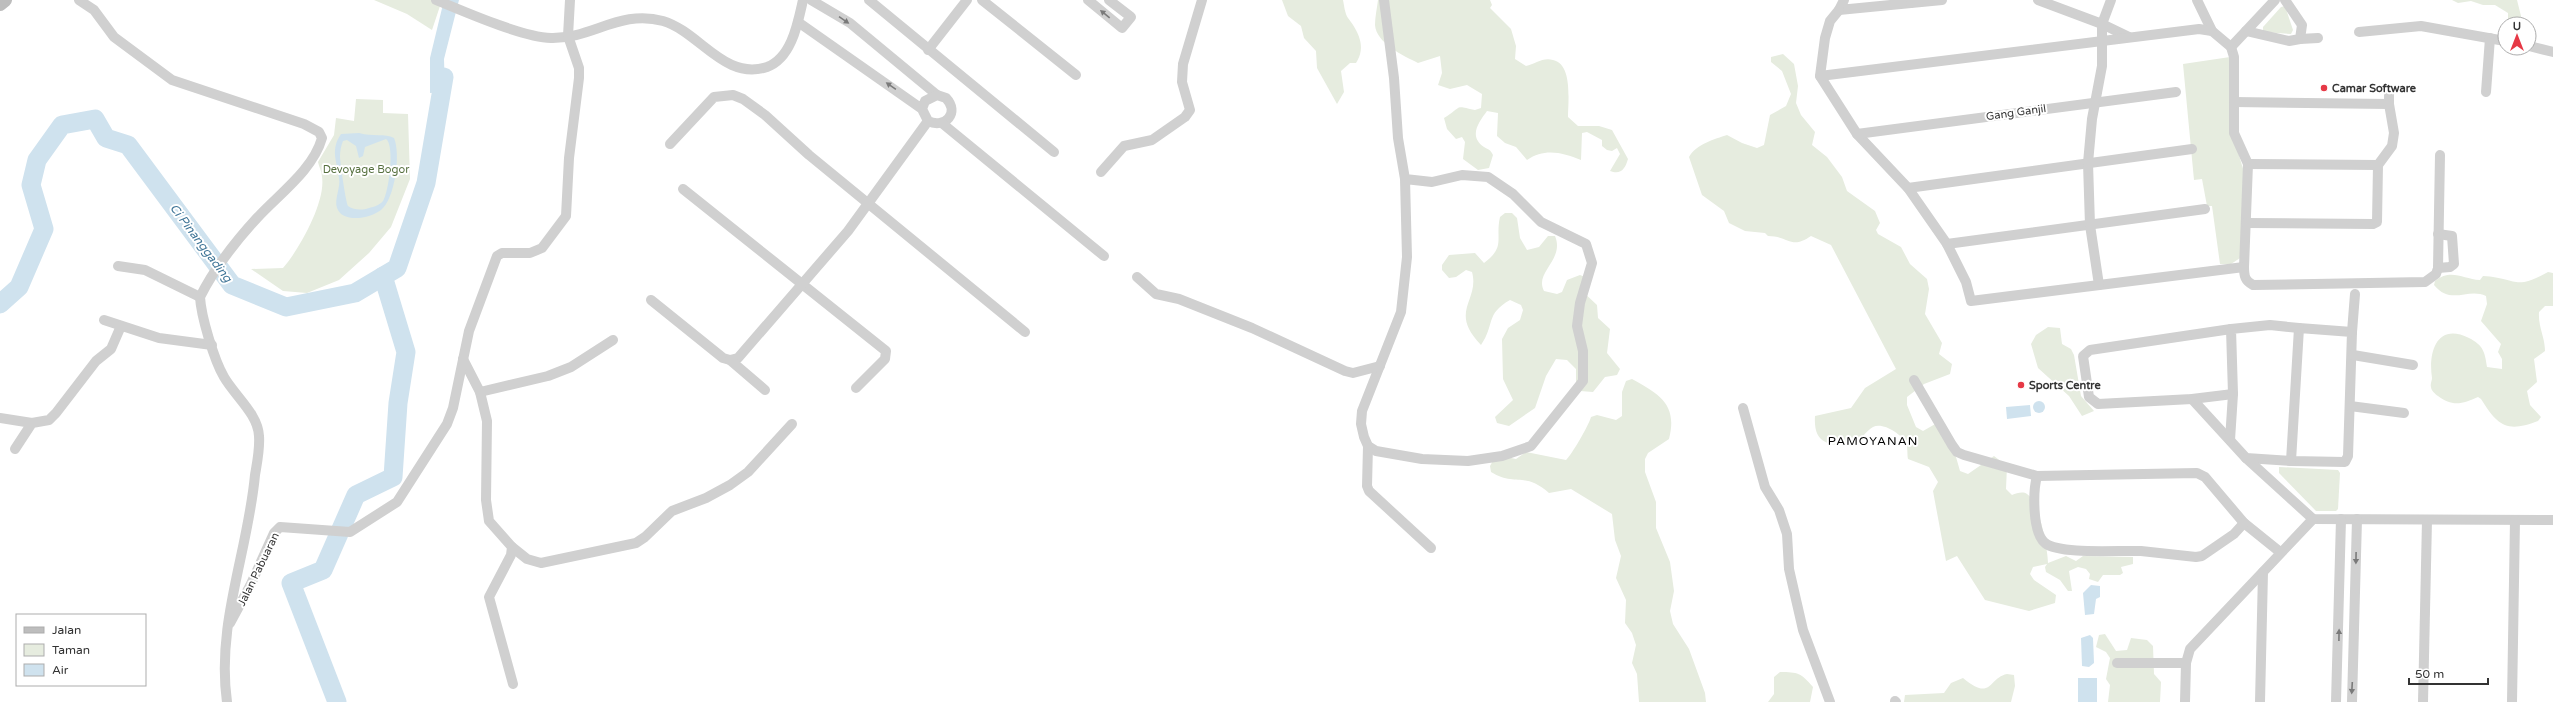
<svg xmlns="http://www.w3.org/2000/svg" width="2553" height="702" font-family="'Varela Round',sans-serif">
<rect width="100%" height="100%" fill="#fff"/>
<g fill="#e6ecdf">
<polygon points="374,0 442,0 432,30 407,14"/>
<path d="M1282 0H1343C1344 5 1345 14 1348 18 1358 31 1367 47 1356 63H1350L1341 71 1344 92 1337 104 1317 68 1316 51 1304 38 1301 26 1288 16Z"/>
<path d="M1378 0H1490L1492 5 1490 8 1511 29 1516 46 1515 59 1526 66C1535 64 1543 57 1553 60 1573 64 1568 102 1568 117L1578 126H1599L1612 130 1628 159C1625 169 1621 175 1610 171L1620 154 1617 148 1612 151 1607 150 1602 146V140L1587 132 1582 133 1581 160C1562 152 1544 148 1527 160L1516 147 1505 143 1497 136 1498 113 1487 111C1479 122 1468 136 1484 147 1489 150 1490 149 1493 155L1489 168 1478 170 1463 159 1465 142 1462 137 1456 139 1447 129 1444 118C1463 106 1454 105 1475 110L1481 108 1482 94 1467 85 1450 89 1438 85 1442 73 1440 56 1418 63C1404 56 1376 43 1375 25 1375 17 1377 8 1378 0Z"/>
<polygon points="2452,0 2517,0 2521,16 2520,24 2508,24 2508,13 2495,5 2483,5 2471,1 2458,3"/>
<polygon points="2285,6 2293,30 2291,34 2263,32 2263,27 2281,7"/>
<path d="M1783 54 1794 64 1798 86 1796 103 1801 115 1815 132 1812 145 1827 157 1842 177 1847 191 1875 211 1880 223 1876 230 1878 234 1901 247 1910 264 1927 279 1929 289 1925 314 1942 343 1939 354 1952 364 1950 374 1924 384 1907 397V405L1916 427 1923 431 1937 423 1956 457 1960 471 1968 474 1994 456 2007 466 2006 489 2012 495C2017 493 2023 491 2027 494 2039 501 2048 550 2048 563L2066 556 2076 561 2083 556 2133 557V564L2121 567 2123 573 2120 575H2103L2098 582 2089 579 2090 574 2086 569 2078 567 2069 571 2072 591H2068L2060 580 2046 572 2045 567 2047 564 2033 567 2030 574 2034 580 2056 595 2055 603 2029 611 1985 600 1957 556 1946 561 1933 491 1938 482 1929 467 1908 459C1907 455 1908 447 1906 443 1901 434 1883 422 1873 427 1867 430 1860 440 1855 445 1832 445 1813 447 1815 416L1851 408 1865 388 1896 369 1831 245 1811 236C1791 250 1789 236 1768 236L1765 233 1745 231 1729 223 1724 211 1702 195 1689 157C1696 144 1715 139 1727 135L1742 143 1757 148 1764 145 1770 115 1786 106 1791 94 1782 71 1771 62V57Z"/>
<polygon points="2230,57 2234,139 2244,172 2240,258 2231,264 2220,264 2212,206 2207,206 2202,179 2194,180 2183,64"/>
<path d="M356 99 383 100V113L408 114 410 179 391 227 369 253 339 280 307 293 283 291 251 269 283 268C299 250 326 202 322 177 322 172 319 167 318 162L334 135 336 118 354 121Z"/>
<path d="M1505 213H1512L1517 218 1520 238 1527 250 1539 247 1548 236H1555C1565 260 1534 272 1544 291L1557 294 1562 292 1567 280 1580 275 1585 277 1581 290 1597 305 1598 318 1610 329 1607 353 1620 369 1617 375 1605 377 1593 392 1580 391 1576 387V369L1567 360 1556 359 1546 376 1535 408 1509 426 1497 423 1495 417 1513 400 1503 379 1502 339 1508 328 1520 320 1523 310 1521 305 1510 300C1485 314 1495 325 1481 345 1448 311 1480 301 1472 272L1466 270 1456 277 1449 278 1442 270V265L1449 255 1475 253 1484 263C1506 247 1495 239 1500 217Z"/>
<path d="M2548 272 2553 273V306H2545L2539 312C2538 327 2545 337 2545 351L2534 359 2537 382 2527 391 2530 405 2541 417 2538 421C2507 433 2498 426 2481 399L2478 397C2463 404 2452 407 2438 396 2435 394 2431 390 2431 387 2430 384 2432 381 2432 378 2428 352 2437 322 2469 338 2483 345 2485 352 2487 367L2502 369V359L2498 352 2501 344 2481 321 2487 304 2486 296C2468 287 2451 306 2434 285L2435 281C2451 268 2463 279 2480 280L2483 276C2517 278 2514 291 2548 272Z"/>
<polygon points="2048,327 2060,328 2062,344 2071,349 2074,355 2081,396 2094,411 2082,416 2069,396 2038,368 2031,344 2036,335"/>
<path d="M1632 379C1659 394 1678 404 1669 439L1648 453 1645 459V472L1656 502V528L1670 562 1674 591 1670 611 1673 624 1689 649 1705 693 1706 702H1639L1637 674 1632 663 1636 645 1632 633 1625 623 1626 600 1616 578 1621 556 1615 540 1612 514 1571 489 1549 493C1524 471 1515 487 1491 472L1490 466 1496 455 1516 459 1526 452 1566 460C1571 456 1589 425 1591 417L1597 415 1616 420 1622 416V392L1626 381Z"/>
<polygon points="2279,467 2338,470 2340,473 2338,509 2336,511 2316,511 2279,473"/>
<polygon points="2105,634 2116,651 2127,650 2131,638 2147,640 2153,646 2154,674 2161,682 2160,702 2108,702 2110,685 2106,679 2110,658 2106,652 2096,647 2099,635"/>
<path d="M1780 672C1798 672 1801 673 1813 687L1810 702H1768L1774 694V677Z"/>
<path d="M2007 674 2014 675 2015 686 2011 702H1904L1905 695 1944 693 1951 683 1963 678C1992 702 1988 678 2007 674Z"/>
</g>
<g fill="#cfe2ee" fill-rule="evenodd">
<polygon points="444,0 459,0 444,59 445,92 430,93 430,58"/>
<path d="M359 133C373 137 385 133 394 138 401 154 395 199 381 210 371 218 343 224 337 208 334 199 341 187 339 178 337 161 330 150 341 134ZM386 139C395 145 389 192 383 201 379 206 372 207 366 209 359 210 354 210 348 206 346 203 340 163 340 156 340 151 341 146 343 141L347 140 356 146 359 158 363 156 365 147Z"/>
<circle cx="2039" cy="407" r="6"/>
<polygon points="2030,405 2031,416 2007,419 2006,407"/>
<polygon points="2091,585 2100,586 2100,597 2096,599 2094,614 2085,615 2083,593"/>
<polygon points="2090,635 2093,638 2094,663 2089,667 2082,666 2081,638"/>
<rect x="2078" y="678" width="19" height="24"/>
</g>
<g fill="none" stroke-linecap="round" stroke-linejoin="round">
<g stroke="#cfe2ee" stroke-width="19">
<polyline points="0,304 19,287 44,229 31,185 37,160 62,125 95,119 106,138 128,145 232,285 286,307 355,293 397,268 426,183 444,77"/>
<polyline points="337,702 291,583 323,570 356,495 393,477 398,403 406,352 383,276"/>
</g>
<g stroke="#d0d0d0" stroke-width="10">
<path d="M79 0 94 10 114 37 172 80 304 124 319 132 322 138C313 170 279 194 257 218 235 242 215 267 200 297 201 316 214 360 224 377 235 396 258 414 259 436 260 449 257 463 255 475 248 552 216 624 227 702"/>
<path d="M436 0C465 12 522 37 551 38 592 39 620 9 663 21 700 32 724 81 767 67 792 58 798 22 803 0"/>
<polyline points="811,0 850,23 937,95"/>
<polyline points="869,0 1054,152"/>
<polyline points="982,0 1076,75"/>
<polyline points="1088,0 1122,28 1131,17 1109,0"/>
<polyline points="1384,0 1394,78 1398,138 1405,179 1432,182 1462,175 1488,177 1513,194 1541,222 1586,244 1592,263 1580,303 1577,326 1583,351 1583,381 1531,446 1502,456 1468,461 1422,459 1376,451 1368,446 1364,437 1361,424 1362,411 1401,312 1407,257 1405,179"/>
<polyline points="1844,0 1839,10 1911,3 1913,0"/>
<polyline points="2038,0 2102,24 2129,37"/>
<path d="M2197 0 2212 31 2231 47 2234 57V133L2248 164 2244 267C2244 276 2245 281 2253 285L2425 282 2436 274 2438 268 2440 155"/>
<polyline points="1911,3 1942,0"/>
<polyline points="1839,10 1830,21 1825,38 1820,76 1857,134 1908,188 1947,244 1966,282 1971,301 2244,267"/>
<path d="M798 22 922 109 928 121C945 129 960 113 946 98L937 95 925 101 922 109"/>
<polyline points="2246,31 2289,41 2300,39 2302,25 2285,0"/>
<polyline points="2359,32 2421,26 2505,41"/>
<polyline points="2300,39 2318,38"/>
<polyline points="2529,46 2553,52"/>
<polyline points="2231,47 2275,0"/>
<polyline points="928,50 967,0"/>
<polyline points="1820,76 2199,29 2212,31"/>
<polyline points="2486,92 2490,38"/>
<polyline points="2234,102 2389,104"/>
<polyline points="943,124 1104,256"/>
<polyline points="1857,134 2176,92"/>
<polyline points="670,144 714,97 733,95 743,99 765,115 809,155 1025,332"/>
<polyline points="2248,164 2378,165"/>
<polyline points="1101,172 1124,146 1152,140 1185,117 1190,110 1182,82 1183,64 1202,0"/>
<polyline points="1908,188 2192,149"/>
<polyline points="683,189 886,351 885,359 856,388"/>
<polyline points="2246,223 2373,224 2377,222 2378,165 2392,146 2394,133 2389,104 2389,89"/>
<polyline points="1947,244 2205,209"/>
<polyline points="118,266 145,270 200,297"/>
<polyline points="2438,268 2450,267 2454,264 2452,236 2438,234"/>
<polyline points="1137,277 1156,294 1179,299 1252,328 1345,371 1353,373 1380,366"/>
<polyline points="2099,285 2090,225 2088,163 2092,119 2102,66 2102,24 2111,0"/>
<polyline points="651,300 723,358 730,360 738,358 848,231 928,121"/>
<polyline points="104,320 159,338 212,345"/>
<polygon points="2299,328 2352,332 2348,456 2345,462 2291,461"/>
<polyline points="2231,329 2090,350 2083,356 2089,397 2098,404 2192,399 2233,394"/>
<polyline points="2352,332 2355,294"/>
<polyline points="2353,355 2413,365"/>
<polyline points="463,359 480,392 487,421 486,500 489,521 512,547 511,555 489,597 513,684"/>
<polyline points="730,360 765,390"/>
<polyline points="1914,380 1952,445 1957,452 1964,455 2037,476 2197,473 2205,477 2244,523 2280,552"/>
<polyline points="480,392 548,376 571,367 613,340"/>
<polyline points="2192,399 2246,458 2291,461"/>
<polyline points="2350,406 2404,413"/>
<polyline points="1743,408 1765,487 1779,510 1787,534 1789,569 1803,630 1830,702"/>
<polyline points="0,418 32,423"/>
<polyline points="2230,440 2233,394 2231,329 2270,325 2299,328"/>
<polyline points="1368,446 1367,486 1369,491 1431,548"/>
<polyline points="15,449 32,423 49,420 56,413 96,361 111,349 121,326"/>
<polyline points="2246,458 2313,519 2553,520"/>
<path d="M2037 476C2033 491 2032 532 2045 543 2060 555 2120 550 2141 551 2160 553 2178 555 2196 557L2202 556 2234 534 2244 523"/>
<polyline points="512,547 527,559 541,563 636,543 645,537 672,511 706,498 730,485 748,472 792,424"/>
<polyline points="230,623 250,586 274,533 280,527 350,532 397,502 447,424 453,408 469,331 497,256 502,253 530,253 542,248 566,216 569,158 579,78 579,68 568,36 570,0"/>
<polyline points="2117,663 2186,663"/>
<polyline points="1895,701 1896,702"/>
<polyline points="2185,702 2186,663 2190,649 2313,519"/>
<polyline points="2260,702 2263,572"/>
<polyline points="2336,702 2341,519"/>
<polyline points="2352,702 2357,519"/>
<polyline points="2423,702 2427,520"/>
<polyline points="2512,702 2515,520"/>
</g>
<polyline stroke="#bdbdbd" stroke-width="14" points="0,4 5,0"/>
</g>
<defs><path id="oneway-solid" d="M-6-.8H1V-3.2L6.5 0L1 3.2V.8H-6Z"/></defs>
<g fill="#7a7a7a">
<use href="#oneway-solid" transform="translate(1105 14) rotate(-141)"/>
<use href="#oneway-solid" transform="translate(844 20) rotate(34)"/>
<use href="#oneway-solid" transform="translate(891 86) rotate(-145)"/>
<use href="#oneway-solid" transform="translate(2356 558) rotate(91)"/>
<use href="#oneway-solid" transform="translate(2339 635) rotate(-89)"/>
<use href="#oneway-solid" transform="translate(2352 688) rotate(93)"/>
</g>
<g fill="#e63946" stroke="#fff" stroke-width="1.5">
<circle cx="2324" cy="88" r="4"/>
<circle cx="2021" cy="385" r="4"/>
</g>
<g text-anchor="middle" stroke-width="4" stroke-linejoin="round" paint-order="stroke">
<g font-size="11" font-weight="bold" fill="#333" stroke="#fff" text-anchor="start">
<text x="2332" y="92">Camar Software</text>
<text x="2029" y="389">Sports Centre</text>
</g>
<g font-size="11" fill="#333" stroke="#fff">
<text transform="translate(2016 112) rotate(-8)" y="4">Gang Ganjil</text>
<text transform="translate(258 569) rotate(-64)" y="4">Jalan Pabuaran</text>
</g>
<g font-size="11" fill="#56703f" stroke="#fff">
<text x="366" y="173">Devoyage Bogor</text>
</g>
<g font-size="12" font-style="italic" fill="#3f7597" stroke="#fff">
<text transform="translate(201 243) rotate(53)" y="4">Ci Pinanggading</text>
</g>
<g font-size="12" letter-spacing="1" fill="#000" stroke="#fff">
<text x="1873" y="445">PAMOYANAN</text>
</g>
</g>
<rect x="16" y="614" width="130" height="72" fill="#ffffff" stroke="#adadad"/>
<rect x="24" y="627" width="20" height="6" fill="#bdbdbd" stroke="#adadad"/>
<text x="52" y="634" font-size="12" fill="#333333">Jalan</text>
<rect x="24" y="644" width="20" height="12" fill="#e6ecdf" stroke="#adadad"/>
<text x="52" y="654" font-size="12" fill="#333333">Taman</text>
<rect x="24" y="664" width="20" height="12" fill="#cfe2ee" stroke="#adadad"/>
<text x="52" y="674" font-size="12" fill="#333333">Air</text>
<g transform="translate(2517 36)"><circle r="19" fill="#ffffff" stroke="#adadad"/>
<path d="M0-3L7 15L0 10L-7 15Z" fill="#e63946"/>
<text y="-6" font-size="11" font-weight="bold" text-anchor="middle" fill="#333333">U</text>
</g>
<path d="M2409 678v6h79v-6" fill="none" stroke="#333333" stroke-width="2"/>
<text x="2415" y="678" font-size="12" fill="#333333" stroke="#ffffff" stroke-width="3" paint-order="stroke">50 m</text>
</svg>
